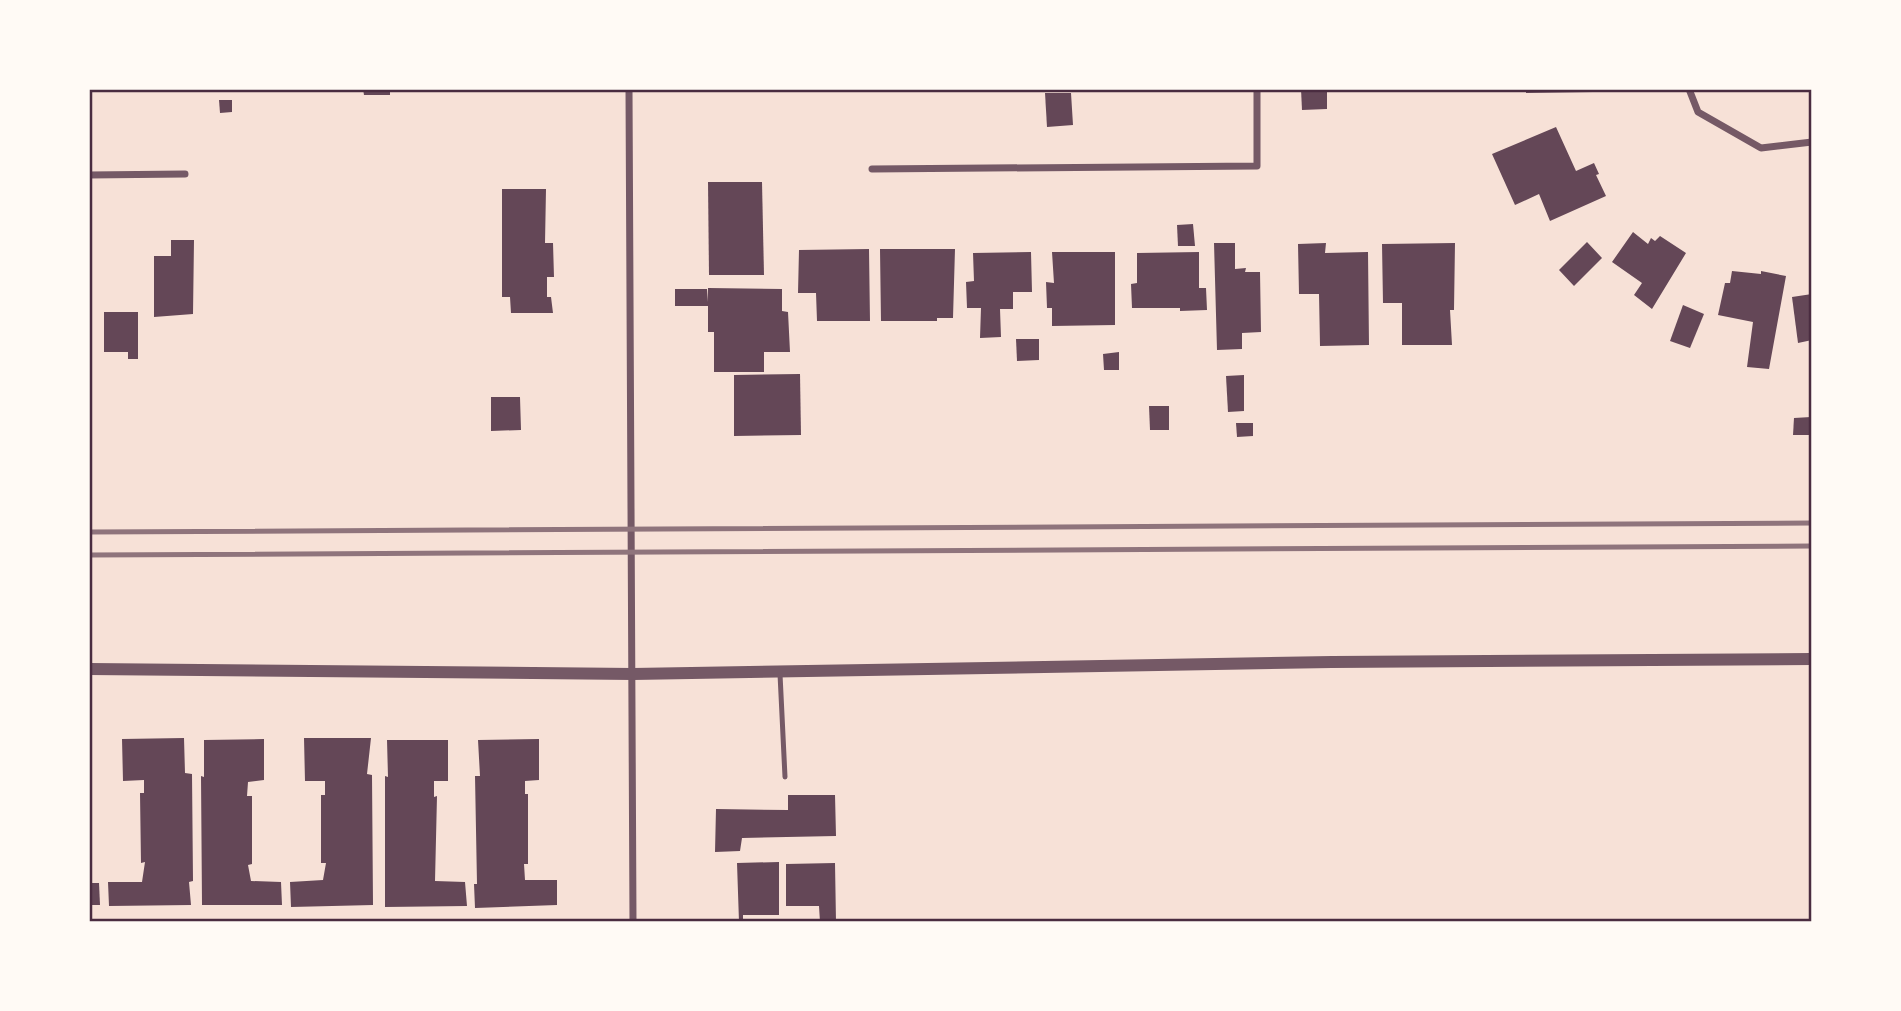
<svg xmlns="http://www.w3.org/2000/svg" width="1901" height="1011" font-family="Ubuntu,sans-serif">
<rect width="100%" height="100%" fill="#f7e1d7"/>
<g fill="#644757">
<polygon points="363,89 390,89 390,95 364,95"/>
<polygon points="1301,89 1327,89 1327,109 1302,110"/>
<polygon points="1526,89 1593,89 1593,92 1526,93"/>
<polygon points="1045,93 1071,93 1073,125 1047,127"/>
<polygon points="219,100 232,100 232,112 220,113"/>
<polygon points="1556,127 1576,171 1594,163 1599,174 1596,175 1606,196 1550,221 1539,194 1515,205 1492,154"/>
<polygon points="708,182 762,182 764,275 709,275"/>
<polygon points="502,189 546,189 545,243 553,243 554,277 547,277 547,297 551,297 553,313 511,313 510,297 502,297"/>
<polygon points="1193,224 1195,246 1178,246 1177,225"/>
<polygon points="1633,232 1648,244 1651,238 1655,241 1660,236 1686,253 1652,309 1634,295 1642,283 1612,262"/>
<polygon points="171,240 194,240 193,314 154,317 154,256 171,256"/>
<polygon points="1587,242 1602,258 1574,286 1559,270"/>
<polygon points="1214,243 1235,243 1235,269 1246,268 1245,272 1260,272 1261,332 1242,333 1242,349 1217,350"/>
<polygon points="1326,243 1325,253 1368,252 1369,345 1320,346 1319,294 1299,294 1298,244"/>
<polygon points="1455,243 1454,310 1450,310 1452,345 1402,345 1402,303 1383,303 1382,244"/>
<polygon points="869,249 870,321 817,321 816,293 798,293 799,250"/>
<polygon points="880,249 955,249 953,318 937,318 937,321 881,321"/>
<polygon points="1031,252 1032,292 1013,292 1013,309 1000,309 1001,337 980,338 981,308 967,308 966,282 974,281 973,253"/>
<polygon points="1052,252 1115,252 1115,325 1052,326 1052,308 1047,308 1046,282 1054,283"/>
<polygon points="1199,252 1199,288 1206,288 1207,310 1180,311 1180,308 1132,308 1131,284 1137,283 1137,253"/>
<polygon points="1732,271 1761,274 1761,271 1786,276 1769,369 1747,367 1753,322 1718,315 1725,283 1730,283"/>
<polygon points="708,288 782,289 782,311 788,312 790,352 764,352 764,372 714,372 714,332 708,332 708,306 675,306 675,289 707,289 708,302"/>
<polygon points="1812,294 1812,340 1798,343 1792,297"/>
<polygon points="1683,305 1704,314 1690,348 1670,341"/>
<polygon points="104,312 138,312 138,359 128,359 128,352 104,352"/>
<polygon points="1016,339 1039,339 1039,360 1017,361"/>
<polygon points="1119,352 1119,370 1104,370 1103,354"/>
<polygon points="800,374 801,435 734,436 734,375"/>
<polygon points="1244,375 1244,411 1228,412 1226,376"/>
<polygon points="491,397 520,397 521,430 491,431"/>
<polygon points="1149,406 1169,406 1169,430 1150,430"/>
<polygon points="1811,417 1810,435 1793,435 1794,418"/>
<polygon points="1236,423 1253,423 1253,436 1237,437"/>
<polygon points="184,738 185,773 192,774 193,881 189,882 191,905 109,906 108,882 142,882 145,862 141,863 140,793 144,793 144,780 123,781 122,739"/>
<polygon points="304,738 371,738 367,774 372,775 373,905 291,907 290,882 323,880 326,863 321,863 321,795 325,795 325,781 305,781"/>
<polygon points="264,739 264,780 248,782 247,796 252,796 252,864 248,865 251,881 281,882 282,905 202,905 201,776 204,777 204,740"/>
<polygon points="539,739 539,780 525,781 525,794 528,794 528,864 524,864 525,880 557,880 557,905 475,908 474,884 477,884 475,776 480,776 478,740"/>
<polygon points="387,740 448,740 448,781 434,781 434,797 437,796 435,881 465,882 467,906 385,907 385,776 388,777"/>
<polygon points="788,795 835,795 836,836 742,838 740,851 715,852 716,809 788,810"/>
<polygon points="779,862 779,915 743,915 743,922 739,922 737,863"/>
<polygon points="835,863 836,922 820,922 819,906 786,906 786,864"/>
<polygon points="89,883 99,883 100,905 89,905"/>
</g>
<g fill="none" stroke-linecap="round" stroke-linejoin="round">
<polyline stroke="#755966" stroke-width="5" points="780,674 785,777"/>
<g stroke="#755966" stroke-width="7">
<polyline points="629,89 633,922"/>
<polyline points="1689,89 1698,112 1761,148 1812,142"/>
<polyline points="872,169 1257,166 1257,89"/>
<polyline points="89,175 185,174"/>
</g>
<polyline stroke="#755966" stroke-width="12" points="89,669 633,674 1332,662 1812,659"/>
<g stroke="#8f747c" stroke-width="5">
<polyline points="89,532 1812,523"/>
<polyline points="89,555 1812,546"/>
</g>
</g>
<rect width="1901" height="1011" fill="none" stroke="#fffaf5" stroke-width="182"/>
<rect x="91" y="91" width="1719" height="829" fill="none" stroke="#4a2c40" stroke-width="2.5"/>
</svg>
